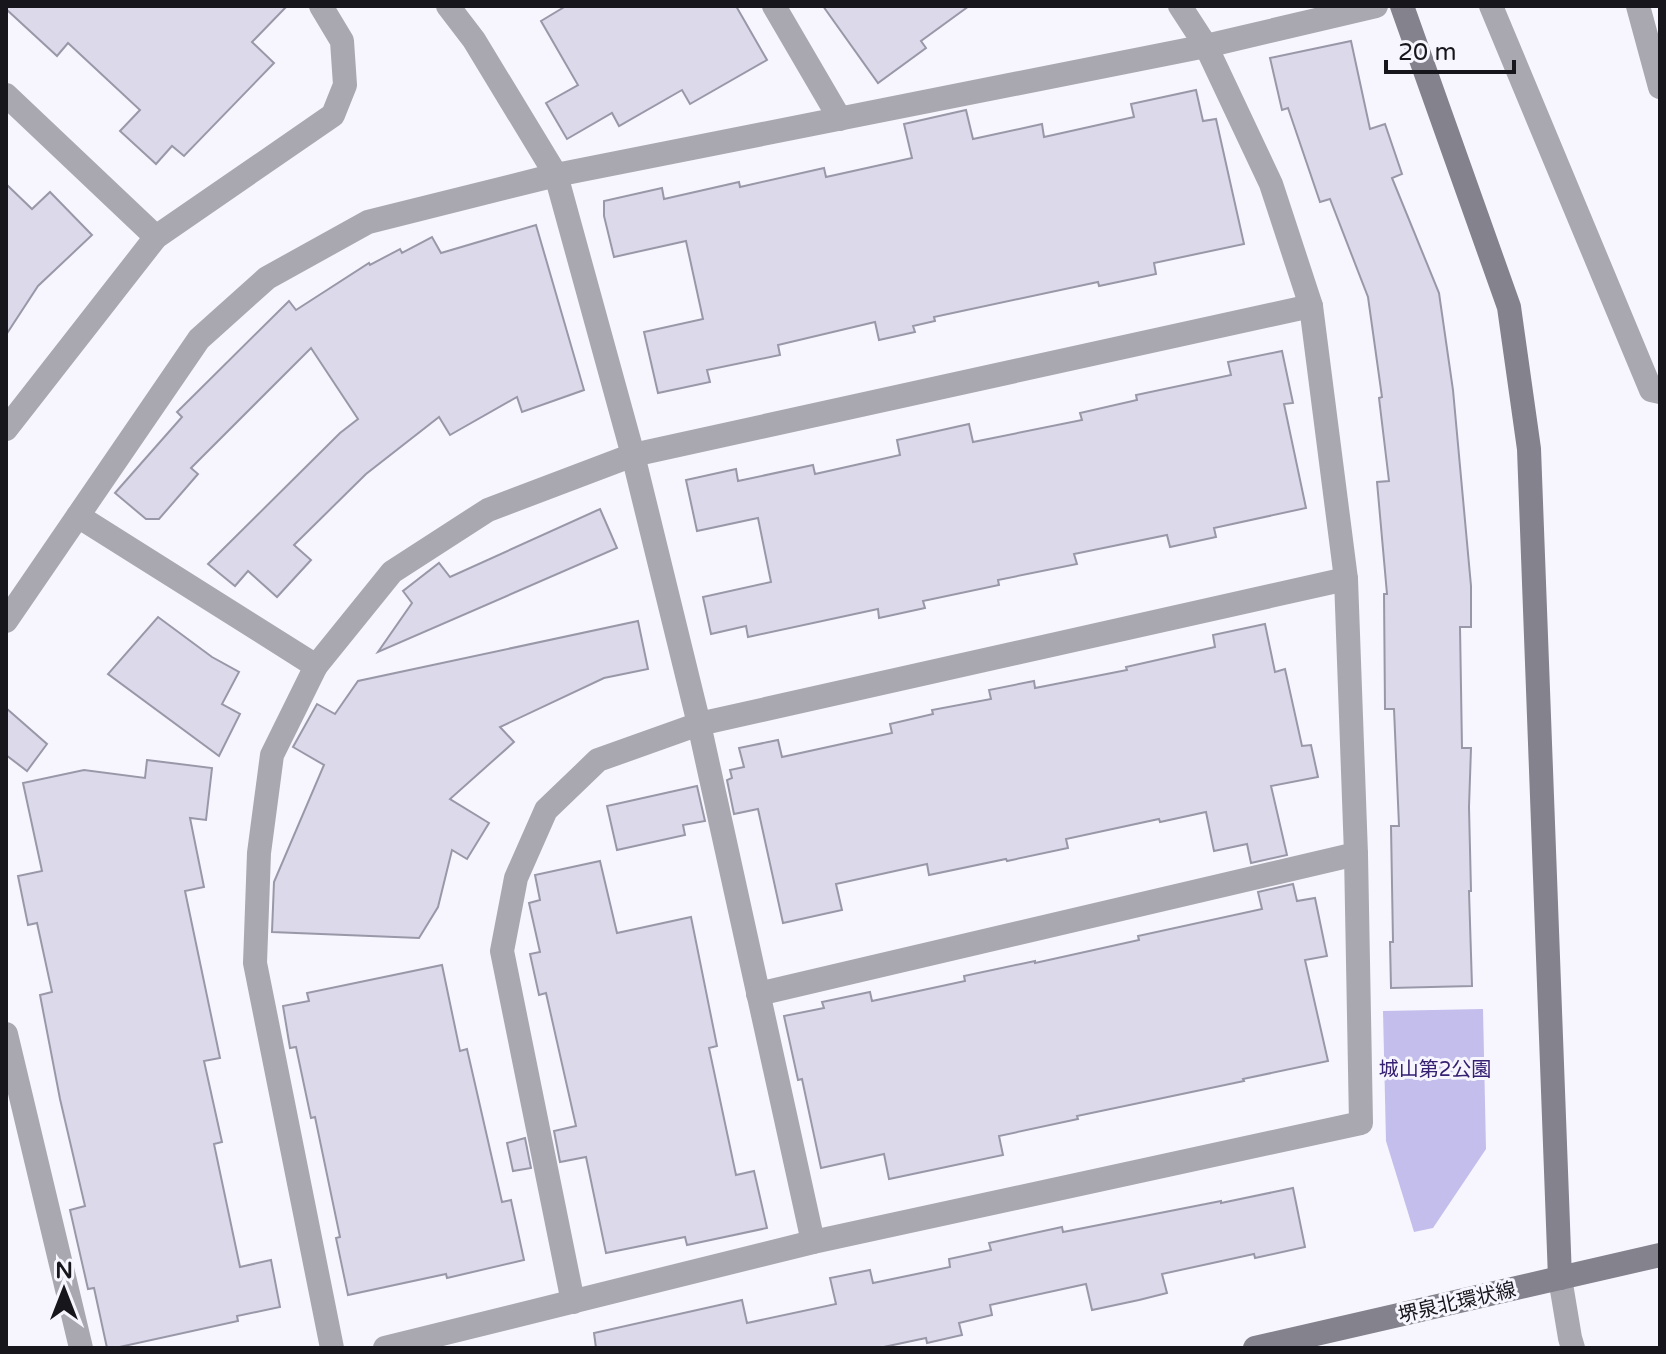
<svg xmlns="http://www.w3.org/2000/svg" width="1666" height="1354" font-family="'Varela Round','Noto Sans JP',sans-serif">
<rect width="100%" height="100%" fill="#f7f6fe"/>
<polygon fill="#c3beec" points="1483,1009 1486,1149 1433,1228 1414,1232 1386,1141 1383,1011"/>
<g fill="#dbd9ea" stroke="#9998a8" stroke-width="2">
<polygon points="6,6 287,6 252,42 274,63 184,156 172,146 156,164 120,131 140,110 68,43 57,56 6,9"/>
<polygon points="566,6 736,6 767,60 690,104 682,90 619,126 612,113 567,139 546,103 578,85 541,21"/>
<polygon points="823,6 969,6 921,41 926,48 878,83"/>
<polygon points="1351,41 1370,129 1385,124 1402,174 1392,178 1439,293 1453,390 1471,586 1471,627 1460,627 1462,748 1471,748 1469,807 1471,891 1469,891 1472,986 1391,988 1390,942 1393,942 1391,826 1399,826 1394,709 1385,709 1384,594 1387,594 1377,482 1389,481 1379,398 1382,397 1368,297 1330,199 1320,202 1288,108 1282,110 1270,58"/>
<polygon points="1196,90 1203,121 1216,119 1244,244 1154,263 1156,274 1099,286 1098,282 934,317 935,321 913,326 915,332 879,340 875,322 778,345 780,355 707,370 710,382 658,393 644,332 703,319 686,241 614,257 604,216 604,201 662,188 664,199 739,182 740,187 824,168 826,177 912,158 904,124 966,110 973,139 1042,124 1044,137 1134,117 1131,104"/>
<polygon points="6,184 32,209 50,192 92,235 38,286 6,335"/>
<polygon points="536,225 584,390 522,412 517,397 450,435 439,417 366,474 294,545 311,560 277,597 248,571 235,586 208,564 340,433 358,419 311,348 191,468 198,474 159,519 146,519 115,493 182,417 177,412 289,301 296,310 369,263 370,265 400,249 402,253 432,237 441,253"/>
<polygon points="1282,351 1293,403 1284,404 1306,508 1214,528 1216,537 1170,547 1167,535 1074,554 1077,564 998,580 999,585 923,601 925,608 879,618 878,609 748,637 746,626 711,634 703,597 771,582 758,518 697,531 686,480 736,469 738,481 813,465 815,474 900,455 897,440 969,424 973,442 1082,420 1080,413 1137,400 1136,395 1231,375 1228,362"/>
<polygon points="600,509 617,548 378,652 412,603 403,591 439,563 450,577"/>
<polygon points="158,617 212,657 239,672 222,704 240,714 219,756 108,674"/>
<polygon points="638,621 648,669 604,678 500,727 514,742 450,799 489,823 467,859 452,850 438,907 419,938 272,932 274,882 324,765 293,747 317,704 335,714 358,681"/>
<polygon points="1265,624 1275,672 1285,669 1302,746 1311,745 1318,777 1271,786 1287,855 1251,863 1247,844 1214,851 1206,812 1160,822 1159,819 1066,839 1068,848 1007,861 1006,859 929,875 927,864 836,884 842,910 783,923 758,809 734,814 727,780 732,778 730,770 744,767 739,748 778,740 782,757 892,733 890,724 933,714 932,710 991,699 989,690 1034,681 1035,688 1127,670 1126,667 1215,647 1213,635"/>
<polygon points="6,708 47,744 27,771 6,755"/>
<polygon points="147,760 212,768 206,820 190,818 204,887 185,891 220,1058 204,1061 222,1142 214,1144 240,1267 271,1260 280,1307 237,1316 238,1321 115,1348 107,1348 94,1288 88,1289 70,1210 85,1206 60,1099 40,995 52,992 37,923 28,925 18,876 42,871 23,783 84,770 145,778"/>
<polygon points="697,786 705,821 683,825 685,835 617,850 607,806"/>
<polygon points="600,861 617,933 691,917 717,1046 709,1048 736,1175 754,1171 767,1228 687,1245 685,1237 606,1253 586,1157 560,1162 554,1131 576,1126 546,993 539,995 530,954 540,952 529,903 540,900 535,875"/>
<polygon points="1293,884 1297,901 1315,898 1327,956 1305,960 1328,1061 1243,1079 1244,1081 1077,1116 1078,1119 999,1136 1003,1155 889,1179 884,1154 821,1168 802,1079 798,1080 784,1016 824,1008 822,1002 870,992 872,1001 965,981 964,976 1035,961 1035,963 1139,940 1138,936 1262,909 1258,892"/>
<polygon points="442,965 460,1051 467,1049 502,1202 511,1200 524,1260 447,1278 446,1274 348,1295 336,1238 340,1237 315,1117 311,1118 296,1047 290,1048 283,1006 309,1001 307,993"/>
<polygon points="525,1138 531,1168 513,1171 507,1143"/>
<polygon points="1293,1188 1305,1247 1255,1258 1254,1254 1162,1274 1167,1293 1139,1300 1092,1310 1086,1284 990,1305 992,1315 959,1323 962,1335 927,1343 926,1338 879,1348 596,1348 594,1333 742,1300 747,1323 836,1304 830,1278 870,1270 873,1283 950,1267 949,1259 991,1250 989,1243 1062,1227 1063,1232 1221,1201 1221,1203"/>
</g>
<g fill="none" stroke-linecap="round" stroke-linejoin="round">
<g stroke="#a9a8b0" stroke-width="24">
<polyline points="448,6 474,40 556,175 633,455 699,724 813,1242"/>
<polyline points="774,6 840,119"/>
<polyline points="1491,6 1651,390 1660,392"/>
<polyline points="1638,6 1660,87"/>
<polyline points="6,95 156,237"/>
<polyline points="6,429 156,237 333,115 345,85 342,41 321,6"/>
<polyline points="78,516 316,666"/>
<polyline points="6,621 199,339 267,278 368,222 556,175 1206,46 1376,6"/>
<polyline points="758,994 1356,854"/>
<polyline points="6,1034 81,1348"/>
<polyline points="1560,1278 1570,1338 1573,1348"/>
<polyline points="573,1302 502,951 516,878 546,810 598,760 699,724 1346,579"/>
<polyline points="332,1348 255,963 259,853 272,755 316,666 392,572 488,510 633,455 1311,306"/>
<polyline points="385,1348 813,1242 1361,1123 1356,854 1346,579 1311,306 1271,184 1206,46 1180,6"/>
</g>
<g stroke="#83828d" stroke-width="24">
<polyline points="1402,6 1509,307 1529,449 1560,1278"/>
<polyline points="1255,1348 1660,1255"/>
</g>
</g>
<g text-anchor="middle" stroke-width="6" stroke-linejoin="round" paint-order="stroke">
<g font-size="20" fill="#362071" stroke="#f7f6fe">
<text x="1435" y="1076">城山第2公園</text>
</g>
<g font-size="20" fill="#17161c" stroke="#f7f6fe">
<text transform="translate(1457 1302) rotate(-13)" y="7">堺泉北環状線</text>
</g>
</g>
<rect width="1666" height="1354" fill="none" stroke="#17161c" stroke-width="16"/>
<g transform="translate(64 1290)" stroke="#f7f6fe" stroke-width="6" paint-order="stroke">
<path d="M0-6L14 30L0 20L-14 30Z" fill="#17161c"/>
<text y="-12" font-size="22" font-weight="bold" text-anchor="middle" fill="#17161c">N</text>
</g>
<path d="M1386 60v12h128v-12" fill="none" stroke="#17161c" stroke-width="4"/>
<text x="1398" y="60" font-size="24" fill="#17161c" stroke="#f7f6fe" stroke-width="6" paint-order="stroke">20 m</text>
</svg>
